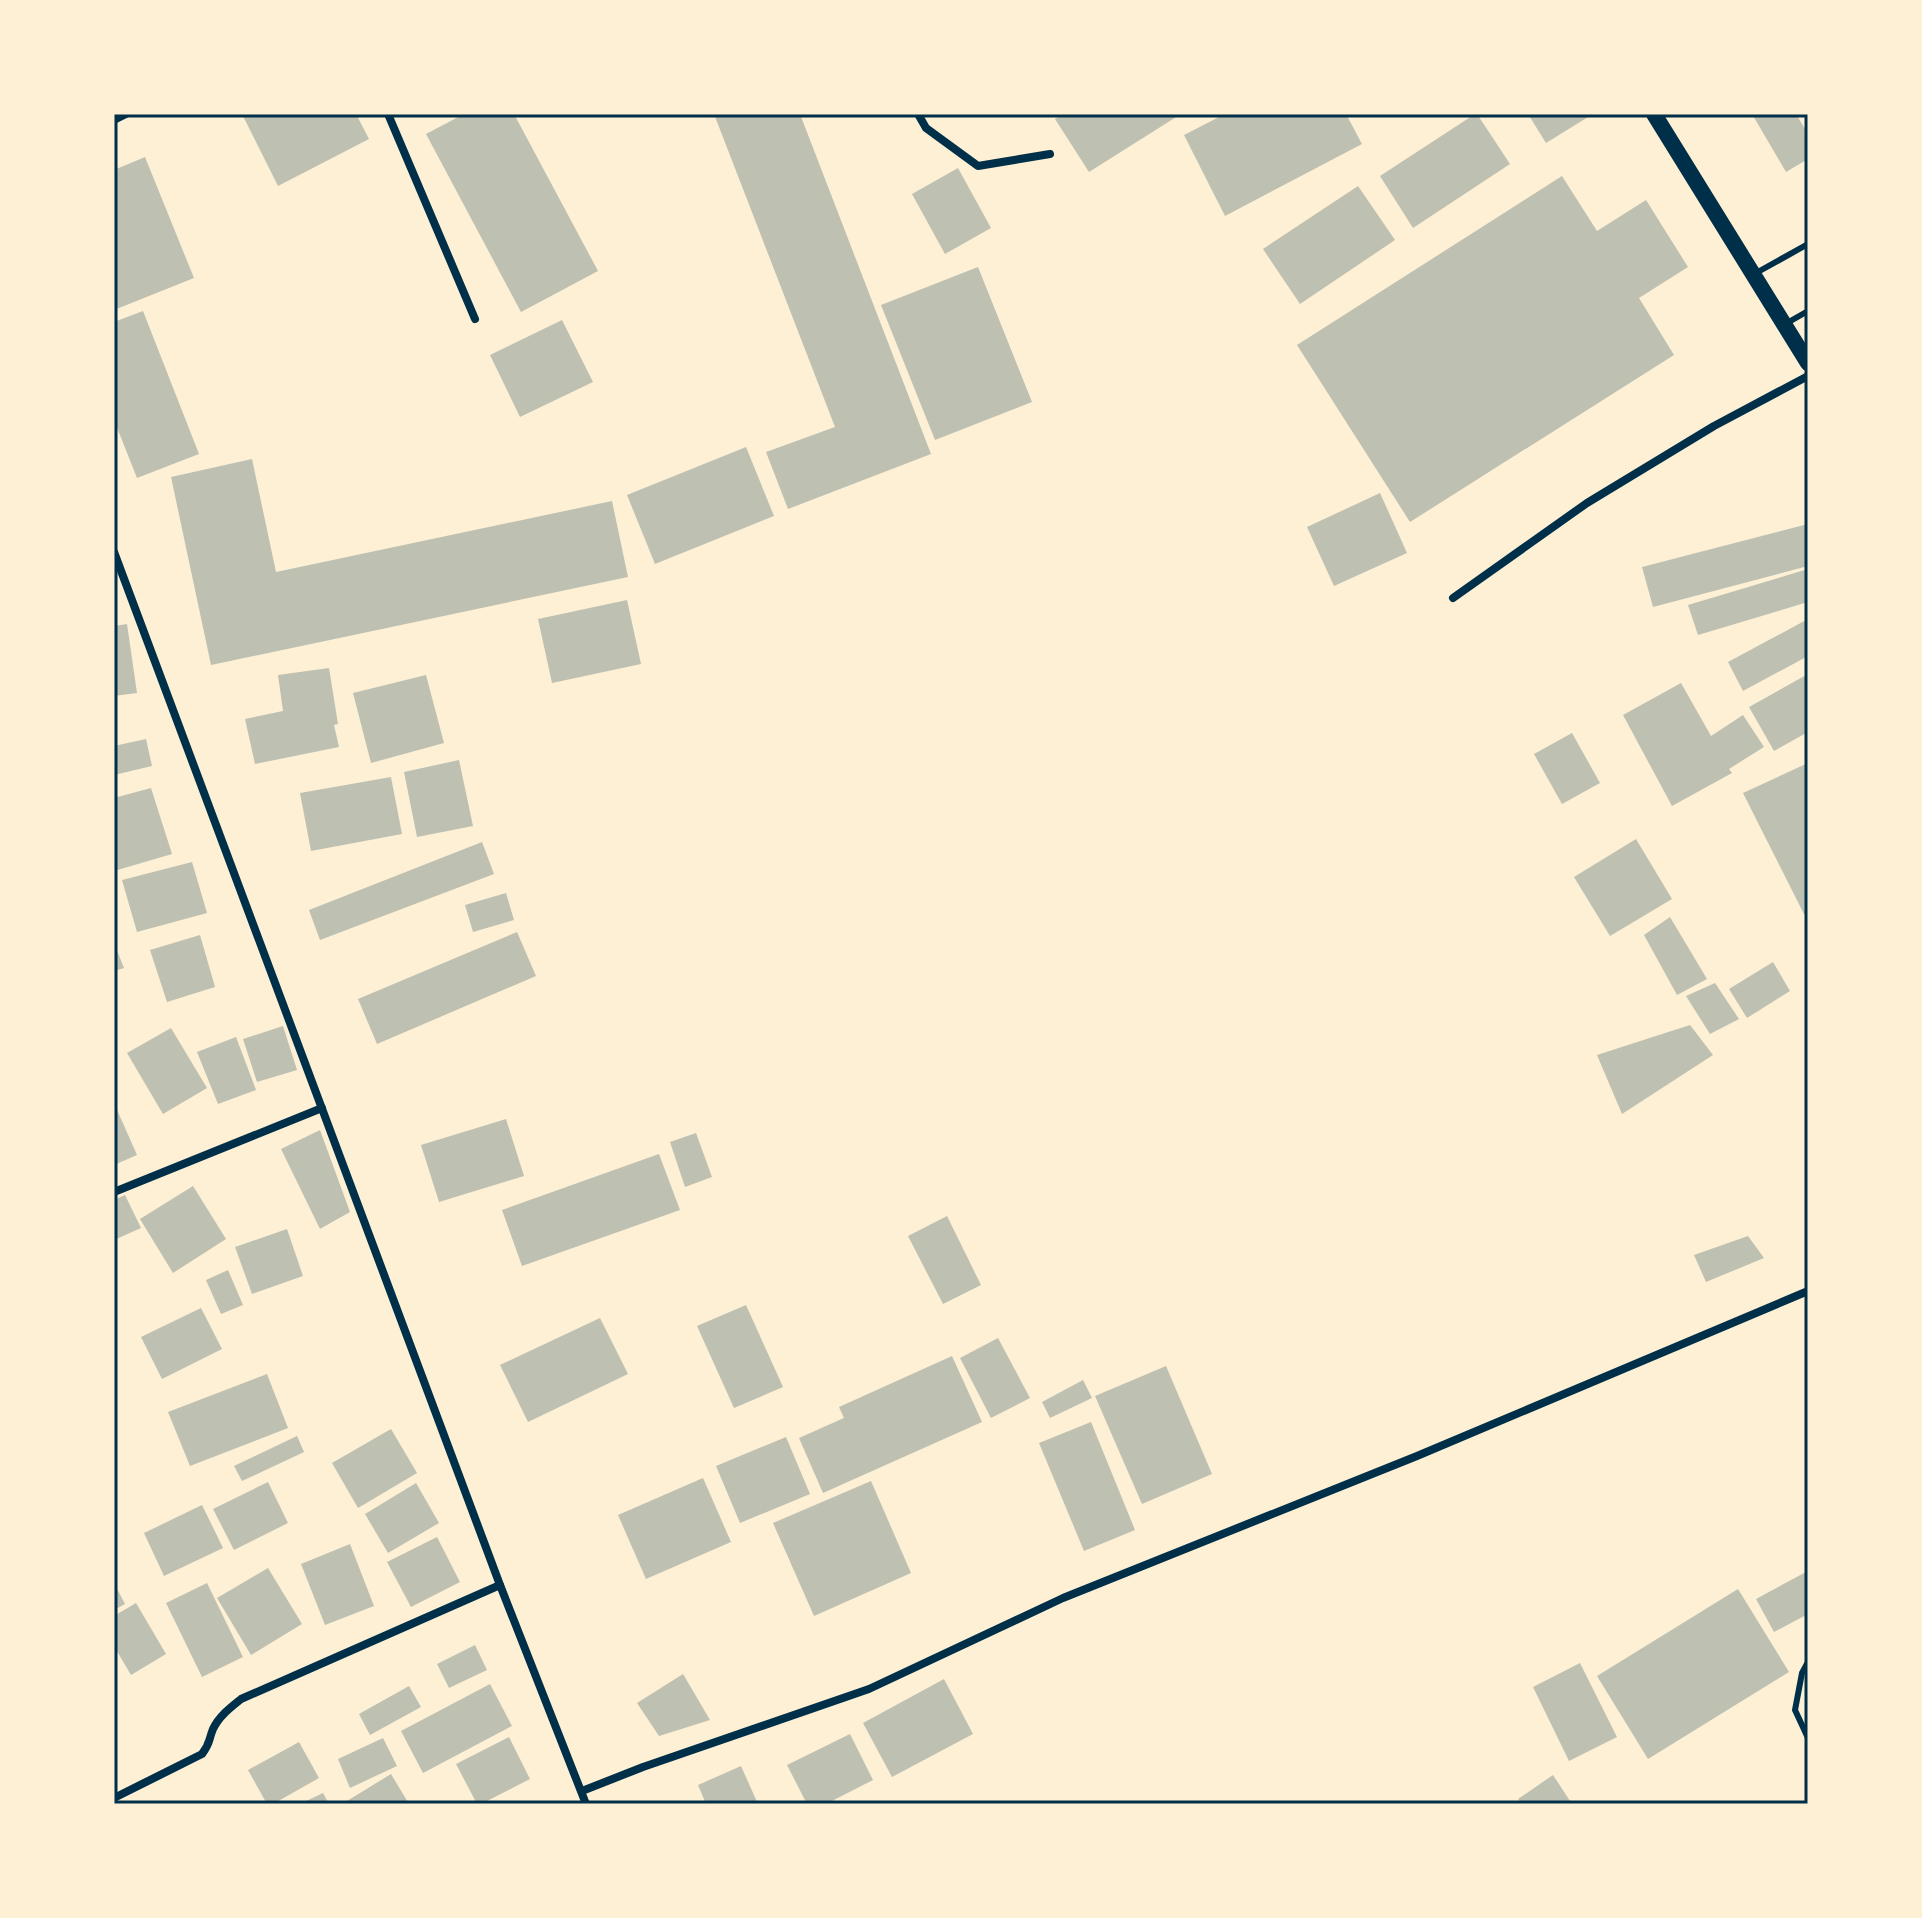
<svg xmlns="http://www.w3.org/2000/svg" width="1922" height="1918" font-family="Barlow,sans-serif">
<rect width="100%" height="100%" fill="#fdf0d5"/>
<g fill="#bec0b2">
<polygon points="242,114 356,114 369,139 278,186"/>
<polygon points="464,114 514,114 598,271 521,312 426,134"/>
<polygon points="714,114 800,114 931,454 788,509 766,452 835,427"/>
<polygon points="1064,114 1181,114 1089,172 1055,119"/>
<polygon points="1225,114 1346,114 1362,144 1225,216 1184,135"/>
<polygon points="1475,114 1477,114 1510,164 1413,228 1380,176"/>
<polygon points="1528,114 1593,114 1546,143"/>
<polygon points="1752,114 1796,114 1808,134 1808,159 1786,172"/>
<polygon points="145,157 194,278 114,310 114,170"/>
<polygon points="958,168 991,228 945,254 912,194"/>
<polygon points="1562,176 1597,231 1646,200 1688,267 1639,298 1674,355 1410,522 1297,345"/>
<polygon points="1358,186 1395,240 1300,304 1263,249"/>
<polygon points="978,267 1032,402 935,440 881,305"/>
<polygon points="143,311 199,454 137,478 114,420 114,322"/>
<polygon points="562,320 593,382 520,417 490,355"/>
<polygon points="746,447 774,516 655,564 627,495"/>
<polygon points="252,459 276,572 612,501 628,577 211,665 171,477"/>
<polygon points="1380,493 1407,553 1334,586 1307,527"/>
<polygon points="1808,524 1808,566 1653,607 1642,567"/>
<polygon points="1808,569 1808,602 1698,635 1688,605"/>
<polygon points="627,600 641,664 552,683 538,619"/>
<polygon points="1808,619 1808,656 1743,691 1728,662"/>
<polygon points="127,624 137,693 114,696 114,626"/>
<polygon points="329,668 338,724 334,725 339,747 255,764 245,719 283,711 278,675"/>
<polygon points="1808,674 1808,732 1774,751 1749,707"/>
<polygon points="426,675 444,743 371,763 353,693"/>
<polygon points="1681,683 1711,736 1743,715 1764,747 1729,769 1732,773 1672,806 1623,715"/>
<polygon points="1572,733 1600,783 1562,804 1534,754"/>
<polygon points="146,739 152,766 114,775 114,746"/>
<polygon points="459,760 473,826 417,837 404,772"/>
<polygon points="1808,763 1808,922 1743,793"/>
<polygon points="391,777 402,834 311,851 300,793"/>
<polygon points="151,788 172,854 114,871 114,798"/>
<polygon points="1636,839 1672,899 1610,936 1574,877"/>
<polygon points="482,842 494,874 320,940 309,910"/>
<polygon points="192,862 207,913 137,932 122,880"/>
<polygon points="506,893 514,920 473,932 465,905"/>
<polygon points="1670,917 1707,979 1677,995 1644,935"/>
<polygon points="517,932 536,976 377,1044 358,999"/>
<polygon points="200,935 215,987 167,1002 150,950"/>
<polygon points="114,943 124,968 114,971"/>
<polygon points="1773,962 1790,991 1747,1018 1729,989"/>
<polygon points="1715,983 1739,1019 1710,1034 1686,996"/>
<polygon points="1690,1025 1713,1055 1622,1114 1597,1055"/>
<polygon points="283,1026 297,1070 257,1082 243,1039"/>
<polygon points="171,1028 207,1088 163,1114 127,1053"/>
<polygon points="236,1037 256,1090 218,1104 197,1052"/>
<polygon points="114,1103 137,1155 114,1165"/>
<polygon points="506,1119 524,1176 439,1202 421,1145"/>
<polygon points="320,1130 350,1212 320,1229 281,1149"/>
<polygon points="696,1133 712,1177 685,1187 670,1142"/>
<polygon points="659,1154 680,1210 522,1266 502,1210"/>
<polygon points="193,1186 226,1239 173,1273 140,1219"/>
<polygon points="125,1195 141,1228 114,1240 114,1200"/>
<polygon points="947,1216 981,1285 943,1304 908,1236"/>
<polygon points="287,1229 303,1276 252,1294 235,1247"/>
<polygon points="1748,1236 1764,1258 1706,1282 1694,1255"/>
<polygon points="228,1270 243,1305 221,1314 206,1280"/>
<polygon points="746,1305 783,1387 734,1408 697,1326"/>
<polygon points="201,1308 222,1349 162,1379 141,1337"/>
<polygon points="600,1318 628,1374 528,1422 500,1365"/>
<polygon points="998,1338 1030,1398 991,1418 960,1358"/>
<polygon points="952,1356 982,1422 823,1493 799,1438 844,1418 839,1407"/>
<polygon points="1166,1366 1212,1474 1142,1504 1095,1396"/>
<polygon points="267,1374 288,1428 190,1466 168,1412"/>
<polygon points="1083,1380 1092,1398 1050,1418 1042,1402"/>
<polygon points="1091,1422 1135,1530 1084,1551 1039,1443"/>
<polygon points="391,1429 417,1473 358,1508 332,1463"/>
<polygon points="297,1436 304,1452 242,1481 234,1466"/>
<polygon points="786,1437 810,1494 740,1523 716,1466"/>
<polygon points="703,1478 731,1542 646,1579 618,1515"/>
<polygon points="871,1481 911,1573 814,1616 773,1523"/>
<polygon points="268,1482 288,1523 234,1550 213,1509"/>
<polygon points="416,1483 439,1523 388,1553 365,1514"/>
<polygon points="202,1505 223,1548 164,1576 144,1533"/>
<polygon points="437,1537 460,1582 411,1607 387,1562"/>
<polygon points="350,1544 374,1606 325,1625 301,1564"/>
<polygon points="268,1568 302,1624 251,1655 217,1598"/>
<polygon points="1806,1572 1808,1576 1808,1614 1774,1632 1756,1599"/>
<polygon points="114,1583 125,1604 114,1610"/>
<polygon points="207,1583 243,1657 202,1677 166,1603"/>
<polygon points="1738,1589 1789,1672 1648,1759 1597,1676"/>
<polygon points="136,1603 166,1654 131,1675 114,1646 114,1616"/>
<polygon points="475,1645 487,1670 449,1688 437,1664"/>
<polygon points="1580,1663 1617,1737 1569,1761 1533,1687"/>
<polygon points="683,1674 710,1720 659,1736 637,1703"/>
<polygon points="944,1679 973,1734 892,1777 863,1723"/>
<polygon points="490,1684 512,1726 423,1773 401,1731"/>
<polygon points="409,1686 421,1707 370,1735 359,1714"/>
<polygon points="850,1734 873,1780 826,1804 807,1804 787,1765"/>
<polygon points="509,1737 530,1779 481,1804 477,1804 456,1764"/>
<polygon points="383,1738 397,1766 350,1788 338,1759"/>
<polygon points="299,1742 319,1778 273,1804 267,1804 248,1770"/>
<polygon points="741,1766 758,1804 706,1804 698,1785"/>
<polygon points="391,1774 409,1804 349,1804 347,1801"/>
<polygon points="1553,1775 1572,1804 1522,1804 1518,1799"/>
<polygon points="323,1793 329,1804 300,1804"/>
</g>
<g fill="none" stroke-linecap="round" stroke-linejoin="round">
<g stroke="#003049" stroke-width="6">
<polyline points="1756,273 1808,244"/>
<polyline points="1787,323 1808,311"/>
<polyline points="1808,1662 1802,1673 1795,1710 1808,1738"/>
</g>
<g stroke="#003049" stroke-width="8">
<polyline points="388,114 475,319"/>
<polyline points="918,114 926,128 978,166 1050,154"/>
<polyline points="114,120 126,114"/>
<polyline points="114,552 500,1585 586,1804"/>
<polyline points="1453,598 1587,503 1714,426 1808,376"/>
<polyline points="114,1192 322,1108"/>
<polyline points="582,1791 643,1767 869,1689 1063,1598 1417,1456 1808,1291"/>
<path d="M114 1798 202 1754C211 1742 208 1741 213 1729 219 1716 231 1707 241 1699L500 1585"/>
</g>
<polyline stroke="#003049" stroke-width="16" points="1654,114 1808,363"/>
</g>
<rect width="1922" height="1918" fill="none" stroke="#fdf0d5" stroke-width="232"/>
<rect x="116" y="116" width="1690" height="1686" fill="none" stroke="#003049" stroke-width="3"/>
</svg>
